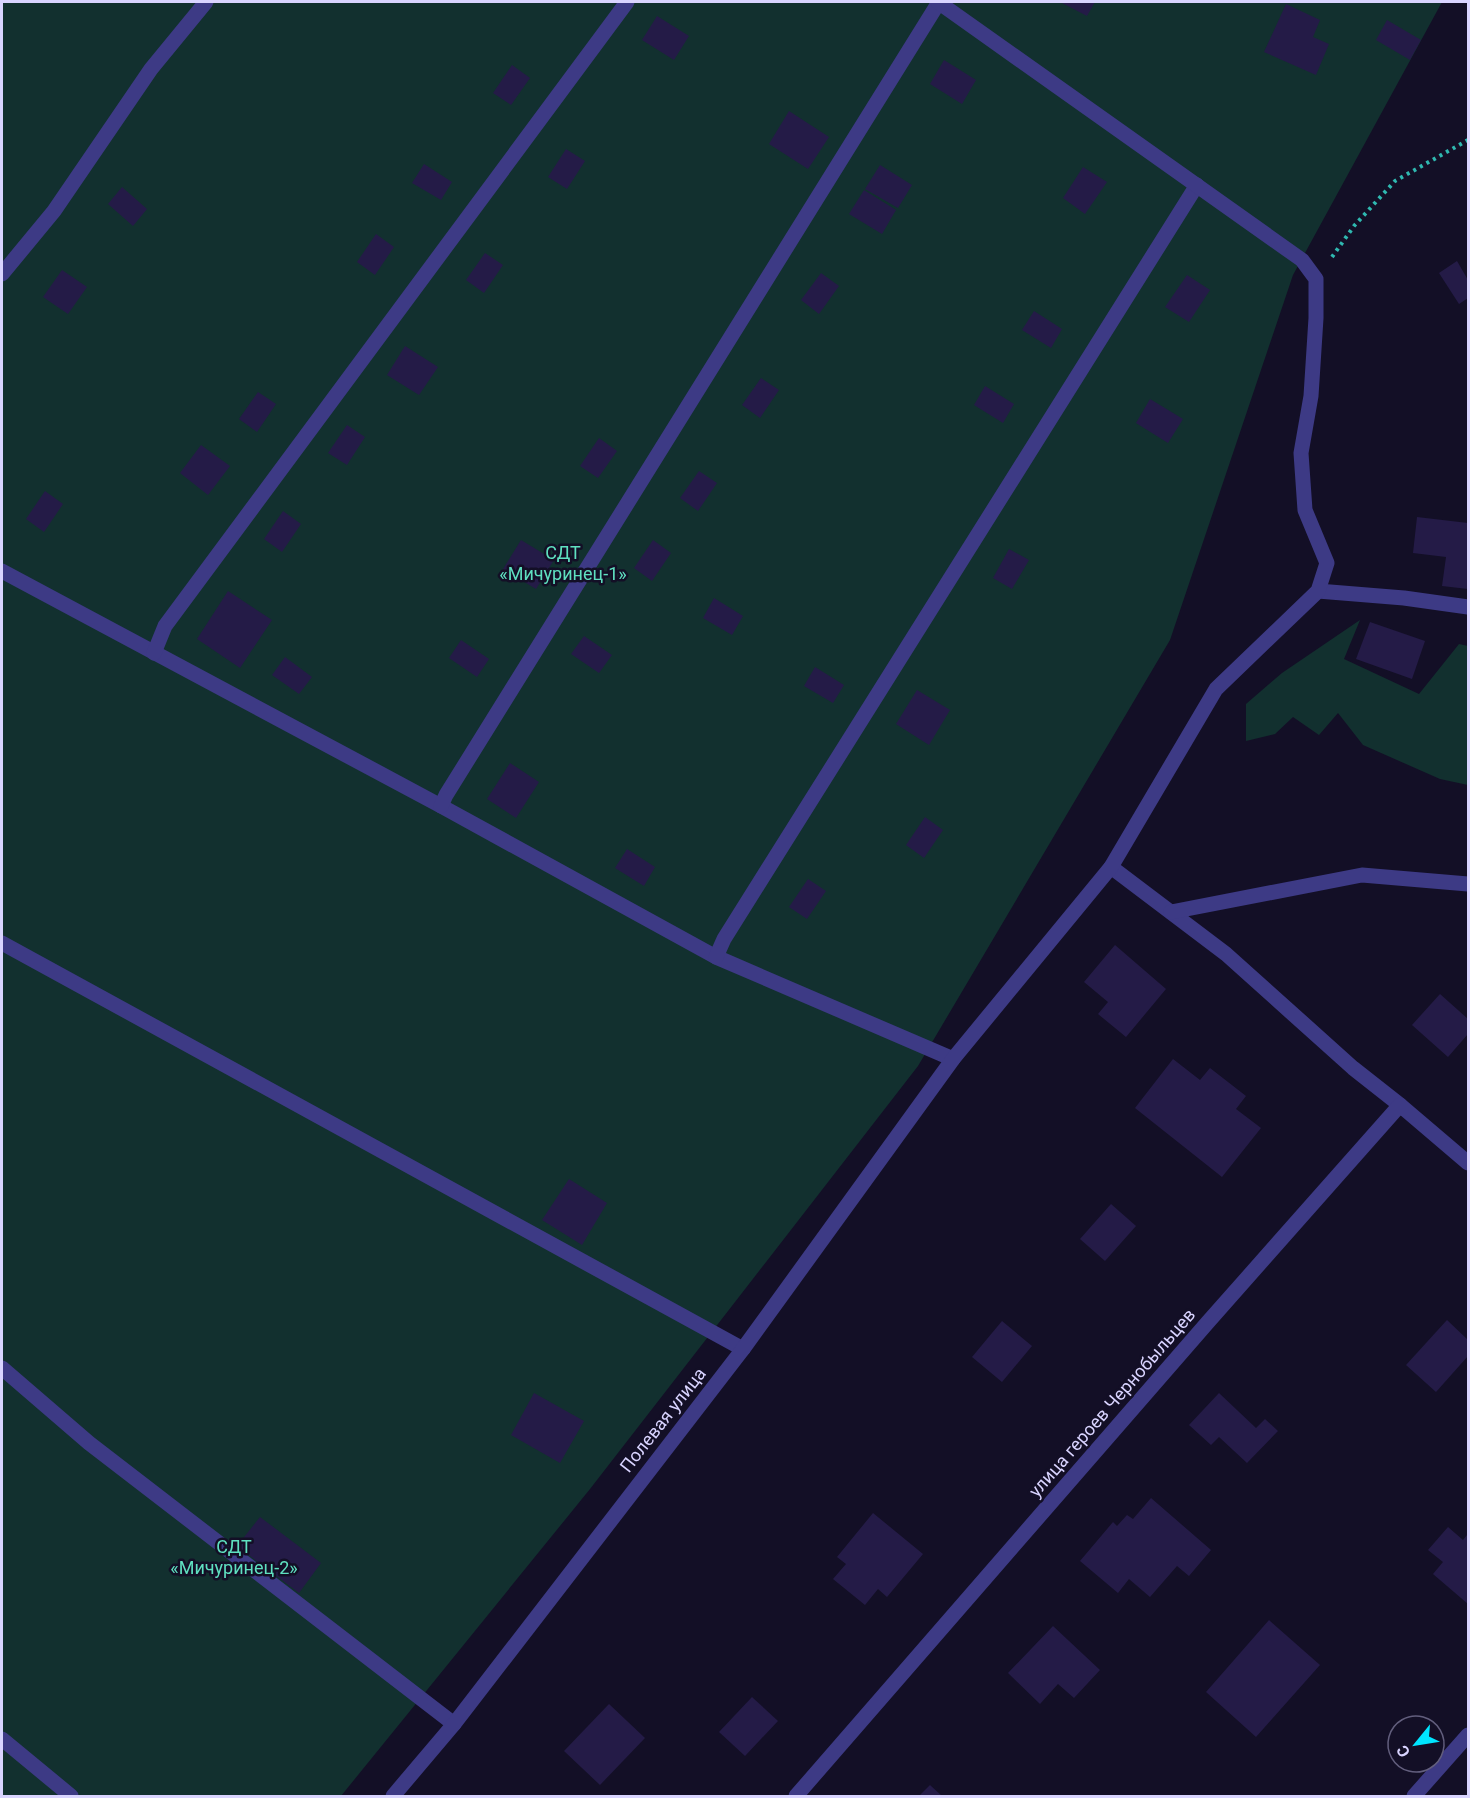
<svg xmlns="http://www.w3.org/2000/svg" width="1470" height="1798" font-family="Roboto,sans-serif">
<rect width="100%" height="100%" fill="#130f26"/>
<g fill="#12302f">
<polygon points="2,2 1442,2 1293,275 1170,640 918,1066 590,1489 341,1796 2,1796"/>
<polygon points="1360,620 1344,659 1419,694 1459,644 1468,646 1468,785 1440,779 1363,745 1338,713 1319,735 1293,717 1275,734 1246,741 1246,704 1282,673"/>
</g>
<g fill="#241b47">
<polygon points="1063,2 1095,2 1087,16 1062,3"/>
<polygon points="1286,4 1320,20 1313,37 1329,44 1316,75 1264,52"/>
<polygon points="657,16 689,36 674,60 642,40"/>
<polygon points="1387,20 1421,40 1410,60 1376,40"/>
<polygon points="944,60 976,80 962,104 930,84"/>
<polygon points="512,65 530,78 511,105 493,93"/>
<polygon points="789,111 829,137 808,169 769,144"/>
<polygon points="566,149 585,161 567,189 548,177"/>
<polygon points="424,164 452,182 441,200 412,183"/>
<polygon points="880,165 912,185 898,208 865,189"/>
<polygon points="1083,167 1107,182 1085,214 1063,198"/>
<polygon points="122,187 147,209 133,226 108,204"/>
<polygon points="864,190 896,210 882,234 849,214"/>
<polygon points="376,234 394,247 375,275 357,262"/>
<polygon points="485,253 503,265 484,293 466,280"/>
<polygon points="1457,261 1468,280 1468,298 1459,304 1439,273"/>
<polygon points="62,270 87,287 68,314 43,297"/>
<polygon points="821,273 839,286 819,314 801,300"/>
<polygon points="1187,275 1210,290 1189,322 1165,307"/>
<polygon points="1034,311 1062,329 1051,348 1022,330"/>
<polygon points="405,346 438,367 419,395 387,375"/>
<polygon points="761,378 779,390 760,418 742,405"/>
<polygon points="985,386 1014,404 1003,423 974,405"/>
<polygon points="258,392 276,404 257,432 239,419"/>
<polygon points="1150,399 1183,419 1168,443 1136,423"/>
<polygon points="347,425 365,437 347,465 328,453"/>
<polygon points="599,438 617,451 598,478 580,466"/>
<polygon points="201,445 230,466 208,495 180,473"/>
<polygon points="699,471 717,483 698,511 680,498"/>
<polygon points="45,491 63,504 44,532 26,519"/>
<polygon points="283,511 301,524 282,552 264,539"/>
<polygon points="1417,517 1468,523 1468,589 1442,586 1446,557 1413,553"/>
<polygon points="521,540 554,560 536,589 503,569"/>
<polygon points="653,540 671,553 652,581 634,568"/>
<polygon points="1009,549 1029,560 1012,589 993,578"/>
<polygon points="228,591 272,620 240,668 197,639"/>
<polygon points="714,598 743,616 732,635 703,618"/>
<polygon points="1370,622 1425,641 1412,679 1356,659"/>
<polygon points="584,636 612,655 599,673 571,654"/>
<polygon points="461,640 489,659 477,677 449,658"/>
<polygon points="285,657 312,677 299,694 272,675"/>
<polygon points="815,667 844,685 833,703 804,686"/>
<polygon points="917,690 950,710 929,745 896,724"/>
<polygon points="510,763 539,782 516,818 487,799"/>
<polygon points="925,817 943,830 924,858 906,845"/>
<polygon points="627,849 655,867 644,886 615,868"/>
<polygon points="808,879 826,891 807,919 789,907"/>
<polygon points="1115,945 1166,989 1126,1037 1098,1014 1108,1002 1084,982"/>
<polygon points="1440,994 1468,1019 1468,1034 1448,1057 1412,1025"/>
<polygon points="1173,1059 1200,1080 1210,1068 1246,1096 1236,1109 1261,1128 1222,1177 1135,1108"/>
<polygon points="569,1179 607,1203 582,1245 542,1220"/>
<polygon points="1111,1204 1136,1226 1105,1261 1080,1239"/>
<polygon points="1447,1320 1468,1340 1468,1356 1436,1392 1406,1365"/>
<polygon points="1002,1321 1032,1346 1002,1382 972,1357"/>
<polygon points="534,1393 584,1421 560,1463 511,1435"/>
<polygon points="1219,1393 1256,1428 1265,1419 1278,1431 1247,1463 1219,1437 1211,1445 1189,1425"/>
<polygon points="1151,1498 1211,1550 1189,1576 1177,1566 1150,1597 1129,1579 1118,1593 1080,1561 1113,1522 1117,1526 1127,1515 1133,1519"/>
<polygon points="873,1513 923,1554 887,1597 878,1589 865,1605 833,1579 846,1564 837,1557"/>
<polygon points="260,1517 321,1563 299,1593 237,1546"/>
<polygon points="1448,1527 1463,1540 1467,1535 1468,1536 1468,1604 1433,1574 1443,1562 1428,1550"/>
<polygon points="1269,1620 1320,1665 1256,1737 1206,1692"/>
<polygon points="1053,1626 1100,1670 1074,1698 1058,1684 1040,1704 1008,1673"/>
<polygon points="752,1697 778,1721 745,1756 719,1732"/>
<polygon points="609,1704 645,1738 600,1785 564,1751"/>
<polygon points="930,1785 942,1796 919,1796"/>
</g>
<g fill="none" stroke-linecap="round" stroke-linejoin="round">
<polyline stroke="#2fb8b0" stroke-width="4" stroke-dasharray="3 4.5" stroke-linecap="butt" points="1332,257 1354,226 1395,181 1468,140"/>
<g stroke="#3d3a85" stroke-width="15">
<polyline points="2,274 54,211 151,69 206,2"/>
<polyline points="2,571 441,806 716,957 953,1059"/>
<polyline points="1318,591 1404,598 1468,607"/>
<polyline points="154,653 165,626 627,2"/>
<polyline points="441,806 446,795 939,2"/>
<polyline points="1111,867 1226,954 1353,1068 1400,1105"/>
<polyline points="1171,912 1362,875 1468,884"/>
<polyline points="2,943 743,1349"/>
<polyline points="716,957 724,939 1197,185"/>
<polyline points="2,1368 89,1443 454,1724"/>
<polyline points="2,1739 71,1796"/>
<polyline points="393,1796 454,1724 743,1349 953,1059 1111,867 1216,689 1318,591 1327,563 1305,510 1301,453 1311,396 1316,318 1316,279 1302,260 938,2"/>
<polyline points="796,1796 1208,1322 1400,1105 1468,1163"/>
<polyline points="1414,1796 1468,1735"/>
</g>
</g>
<g text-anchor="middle" stroke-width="5" stroke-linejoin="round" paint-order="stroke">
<g font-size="18" fill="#5fe0c0" stroke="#130f26">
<text x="563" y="559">СДТ<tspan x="563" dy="21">«Мичуринец-1»</tspan></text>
<text x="234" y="1553">СДТ<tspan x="234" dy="21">«Мичуринец-2»</tspan></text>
</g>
<g font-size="18" fill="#d9d4ff" stroke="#130f26">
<text transform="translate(1112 1403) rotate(-49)" y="6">улица героев Чернобыльцев</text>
<text transform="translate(663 1420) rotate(-52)" y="6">Полевая улица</text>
</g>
</g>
<rect width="1470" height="1798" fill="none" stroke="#d9d4ff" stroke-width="6"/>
<g transform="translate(1416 1744) rotate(240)"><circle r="28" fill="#130f26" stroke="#625e7d" stroke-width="1.5"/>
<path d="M0-4.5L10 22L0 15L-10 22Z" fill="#00e5ff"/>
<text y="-9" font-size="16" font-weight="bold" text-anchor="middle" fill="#d9d4ff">С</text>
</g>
</svg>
